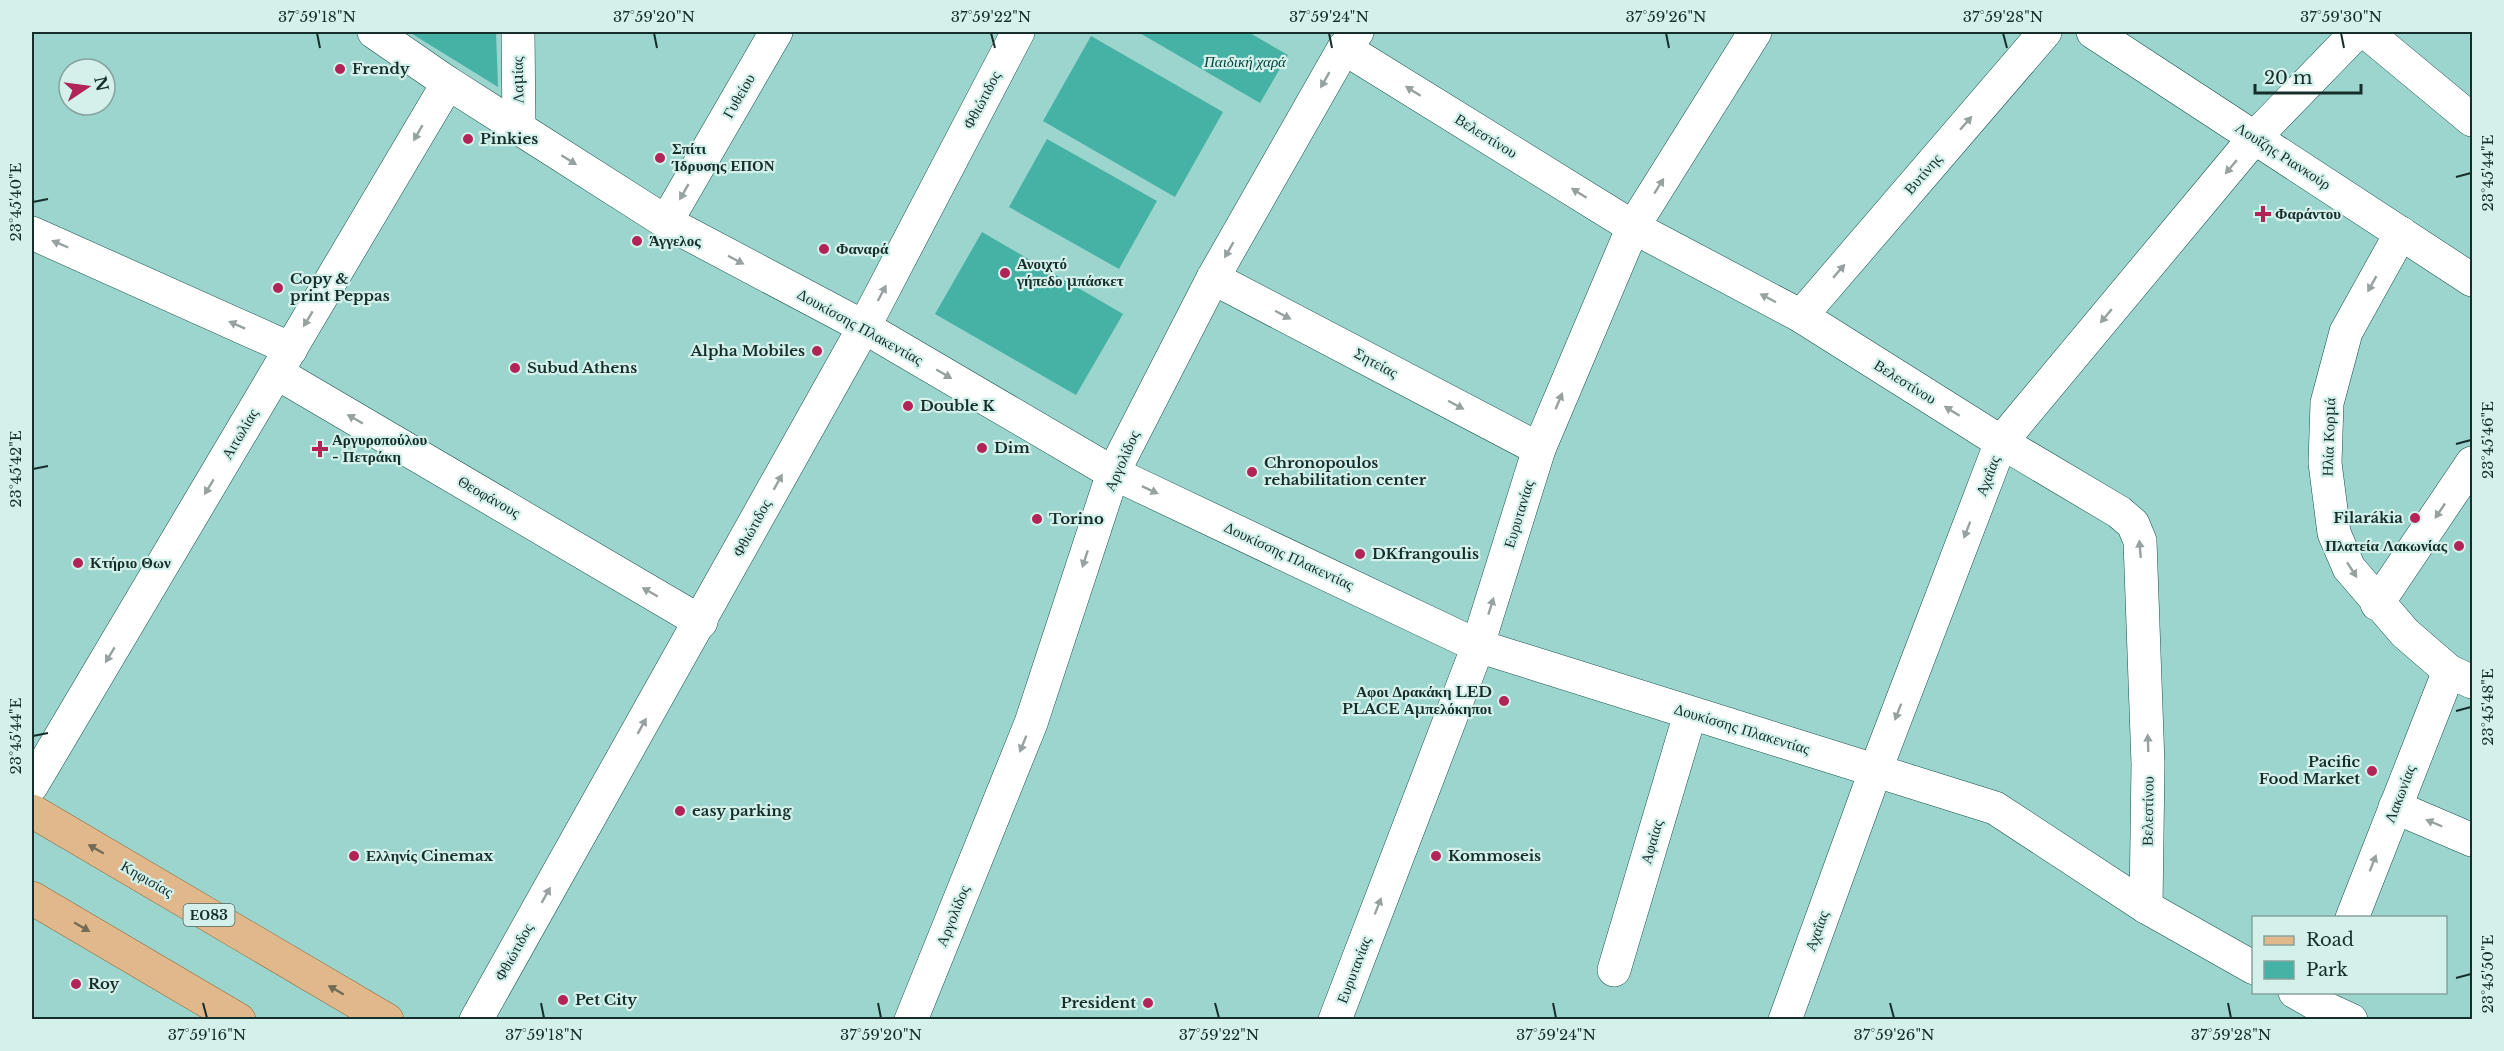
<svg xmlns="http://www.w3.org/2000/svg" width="2504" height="1051" font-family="'Libre Baskerville',serif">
<rect width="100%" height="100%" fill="#9bd5cd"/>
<g fill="#46b1a5">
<polygon points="409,32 496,32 498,87"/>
<polygon points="1138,32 1248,32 1288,55 1260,103"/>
<polygon points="1091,36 1223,112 1175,197 1043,121"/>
<polygon points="1047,139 1157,201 1119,269 1009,207"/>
<polygon points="982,232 1123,314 1076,395 935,314"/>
</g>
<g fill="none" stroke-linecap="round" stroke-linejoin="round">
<defs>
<g id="street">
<polyline points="374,32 448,83 666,222 864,327 1113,473 1478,646 1995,808 2146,907 2254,968"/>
<polyline points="518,32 519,129"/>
<polyline points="2093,32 2472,280"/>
<polyline points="2366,32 2472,120"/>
<polyline points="1344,48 1633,227 1801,316 2001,442 2119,512 2133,524 2140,541 2148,764 2146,907"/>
<polyline points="666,222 776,32"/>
<polyline points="32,233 291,349"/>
<polyline points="2401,233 2346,332 2327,403 2325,463 2334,533 2349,568 2405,633 2449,671 2472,682"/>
<polyline points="1213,278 1539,449"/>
<polyline points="1801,316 2045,32"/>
<polyline points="277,373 701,622"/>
<polyline points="2377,604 2472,463"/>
<polyline points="32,785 448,83"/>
<polyline points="2395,807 2472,840"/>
<polyline points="2352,918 2449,671"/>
<polyline points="1614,970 1690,714"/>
<polyline points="2295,992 2318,1005 2351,1020"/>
<polyline points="911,1020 1031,723 1113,473 1213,278 1344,48 1357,32"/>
<polyline points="1335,1020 1475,654 1539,449 1633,227 1755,32"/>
<polyline points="1785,1020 1876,769 2001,442 2255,137 2357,32"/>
</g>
<polyline id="secondary" points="476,1020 864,327 1018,32"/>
<g id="primary">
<polyline points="32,811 387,1020"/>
<polyline points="32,898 239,1020"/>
</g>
</defs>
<use href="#street" stroke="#15514a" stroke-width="34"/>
<use href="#secondary" stroke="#15514a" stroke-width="34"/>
<use href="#primary" stroke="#8d6837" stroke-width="34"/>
<use href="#street" stroke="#fff" stroke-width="33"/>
<use href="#secondary" stroke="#fff" stroke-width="33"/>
<use href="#primary" stroke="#e1b88b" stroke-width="33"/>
</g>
<defs><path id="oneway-solid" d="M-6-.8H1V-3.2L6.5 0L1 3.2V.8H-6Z" transform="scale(1.5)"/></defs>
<g fill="#96a1a0">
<use href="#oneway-solid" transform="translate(1325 80) rotate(120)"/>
<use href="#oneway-solid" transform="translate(1413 91) rotate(-148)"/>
<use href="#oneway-solid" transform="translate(1966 123) rotate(-49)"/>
<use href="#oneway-solid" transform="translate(418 133) rotate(120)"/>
<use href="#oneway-solid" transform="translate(569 160) rotate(32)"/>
<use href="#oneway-solid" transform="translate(2231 167) rotate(130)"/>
<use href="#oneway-solid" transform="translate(1659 186) rotate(-58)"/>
<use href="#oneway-solid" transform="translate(684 192) rotate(120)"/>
<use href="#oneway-solid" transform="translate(1579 193) rotate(-148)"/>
<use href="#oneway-solid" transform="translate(60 244) rotate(-157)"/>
<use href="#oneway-solid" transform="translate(1229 250) rotate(120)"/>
<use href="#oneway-solid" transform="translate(736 260) rotate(28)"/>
<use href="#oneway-solid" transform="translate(1839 271) rotate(-49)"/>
<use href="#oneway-solid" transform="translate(2372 284) rotate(119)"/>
<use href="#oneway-solid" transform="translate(882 293) rotate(-62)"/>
<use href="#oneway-solid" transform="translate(1768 298) rotate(-152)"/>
<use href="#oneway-solid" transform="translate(1283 315) rotate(28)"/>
<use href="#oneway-solid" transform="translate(2106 316) rotate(130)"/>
<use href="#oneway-solid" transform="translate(308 319) rotate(121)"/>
<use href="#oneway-solid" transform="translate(237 325) rotate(-156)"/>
<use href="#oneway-solid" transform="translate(944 374) rotate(30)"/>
<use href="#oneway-solid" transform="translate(1559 401) rotate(-67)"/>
<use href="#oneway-solid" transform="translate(1456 405) rotate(28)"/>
<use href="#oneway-solid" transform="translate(1952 411) rotate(-148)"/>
<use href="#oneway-solid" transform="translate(355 419) rotate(-150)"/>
<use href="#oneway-solid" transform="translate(778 482) rotate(-61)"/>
<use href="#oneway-solid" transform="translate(209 487) rotate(121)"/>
<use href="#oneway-solid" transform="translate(1150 490) rotate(25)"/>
<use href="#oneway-solid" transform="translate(2440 511) rotate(124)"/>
<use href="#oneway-solid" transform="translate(1967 530) rotate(111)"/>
<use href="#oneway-solid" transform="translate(2140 549) rotate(-95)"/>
<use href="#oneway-solid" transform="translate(1085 559) rotate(108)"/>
<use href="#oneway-solid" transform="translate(2352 570) rotate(57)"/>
<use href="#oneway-solid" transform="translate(650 592) rotate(-150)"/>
<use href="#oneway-solid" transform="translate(1491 606) rotate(-73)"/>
<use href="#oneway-solid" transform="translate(110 655) rotate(121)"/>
<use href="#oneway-solid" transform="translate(1898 712) rotate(111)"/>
<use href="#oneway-solid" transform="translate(642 726) rotate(-61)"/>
<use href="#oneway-solid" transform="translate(2148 743) rotate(-92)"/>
<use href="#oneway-solid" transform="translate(1023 744) rotate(112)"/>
<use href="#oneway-solid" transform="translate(2434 823) rotate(-157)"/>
<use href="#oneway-solid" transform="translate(2373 863) rotate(-69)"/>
<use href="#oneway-solid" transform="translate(546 895) rotate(-61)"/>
<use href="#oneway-solid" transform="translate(1378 906) rotate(-69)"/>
</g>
<g fill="#716c56">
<use href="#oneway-solid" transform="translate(96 849) rotate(-150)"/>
<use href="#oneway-solid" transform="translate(82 927) rotate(30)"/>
<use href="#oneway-solid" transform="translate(336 990) rotate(-150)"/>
</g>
<path fill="none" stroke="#162e2b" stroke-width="2" d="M317 33 320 48M654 33 657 48M991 33 995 48M1329 33 1332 48M1666 33 1669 48M2003 33 2007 48M2341 33 2344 48M2456 177 2471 173M33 202 48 199M2456 444 2471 440M33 469 48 466M2456 711 2471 707M33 736 48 733M2456 978 2471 974M203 1003 207 1018M541 1003 544 1018M878 1003 881 1018M1215 1003 1219 1018M1553 1003 1556 1018M1890 1003 1894 1018M2228 1003 2231 1018"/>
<g fill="#b22458" stroke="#d3f0eb" stroke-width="2">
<circle cx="340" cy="69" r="6"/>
<circle cx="468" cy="139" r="6"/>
<circle cx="660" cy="158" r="6"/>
<path d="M2260 205h6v6h6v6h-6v6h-6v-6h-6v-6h6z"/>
<circle cx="637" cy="241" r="6"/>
<circle cx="824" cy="249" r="6"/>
<circle cx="1005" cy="273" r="6"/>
<circle cx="278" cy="288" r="6"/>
<circle cx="817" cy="351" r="6"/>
<circle cx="515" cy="368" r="6"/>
<circle cx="908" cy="406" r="6"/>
<circle cx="982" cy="448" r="6"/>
<path d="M317 440h6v6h6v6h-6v6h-6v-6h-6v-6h6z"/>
<circle cx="1252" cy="472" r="6"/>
<circle cx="2415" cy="518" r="6"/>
<circle cx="1037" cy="519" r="6"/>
<circle cx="2459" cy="546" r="6"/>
<circle cx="1360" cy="554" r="6"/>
<circle cx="78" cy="563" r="6"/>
<circle cx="1504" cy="701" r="6"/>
<circle cx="2372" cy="771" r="6"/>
<circle cx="680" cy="811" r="6"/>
<circle cx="354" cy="856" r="6"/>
<circle cx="1436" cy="856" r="6"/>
<circle cx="76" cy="984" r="6"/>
<circle cx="563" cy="1000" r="6"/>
<circle cx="1148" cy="1003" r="6"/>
</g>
<g text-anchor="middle" stroke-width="4.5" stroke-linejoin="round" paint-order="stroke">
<rect fill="#d3f0eb" stroke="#4f6865" stroke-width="1.5" x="183.5" y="904" width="51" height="22" rx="4.5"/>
<g font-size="14" font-weight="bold" fill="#162e2b">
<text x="209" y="920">ΕΟ83</text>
</g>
<g font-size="15" font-style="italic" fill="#04433e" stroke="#d3f0eb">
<text x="1245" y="67">Παιδική χαρά</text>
</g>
<g font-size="15" font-weight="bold" fill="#162e2b" stroke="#d3f0eb" text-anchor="start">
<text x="352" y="74">Frendy</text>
<text x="480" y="144">Pinkies</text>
<text x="672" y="154">Σπίτι<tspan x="672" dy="17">Ίδρυσης ΕΠΟΝ</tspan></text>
<text x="2275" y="219">Φαράντου</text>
<text x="649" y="246">Άγγελος</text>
<text x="836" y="254">Φαναρά</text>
<text x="1017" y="269">Ανοιχτό<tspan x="1017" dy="17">γήπεδο μπάσκετ</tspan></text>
<text x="290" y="284">Copy &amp;<tspan x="290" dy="17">print Peppas</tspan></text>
<text x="805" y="356" text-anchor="end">Alpha Mobiles</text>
<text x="527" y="373">Subud Athens</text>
<text x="920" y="411">Double K</text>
<text x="332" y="445">Αργυροπούλου<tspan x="332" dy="17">- Πετράκη</tspan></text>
<text x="994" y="453">Dim</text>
<text x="1264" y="468">Chronopoulos<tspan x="1264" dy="17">rehabilitation center</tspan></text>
<text x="2403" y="523" text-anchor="end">Filarákia</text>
<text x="1049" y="524">Torino</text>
<text x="2447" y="551" text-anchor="end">Πλατεία Λακωνίας</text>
<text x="1372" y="559">DKfrangoulis</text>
<text x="90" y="568">Κτήριο Θων</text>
<text x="1492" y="697" text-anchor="end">Αφοι Δρακάκη LED<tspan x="1492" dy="17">PLACE Αμπελόκηποι</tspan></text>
<text x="2360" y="767" text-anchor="end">Pacific<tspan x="2360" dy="17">Food Market</tspan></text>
<text x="692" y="816">easy parking</text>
<text x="366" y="861">Ελληνίς Cinemax</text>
<text x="1448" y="861">Kommoseis</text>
<text x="88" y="989">Roy</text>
<text x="575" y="1005">Pet City</text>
<text x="1136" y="1008" text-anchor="end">President</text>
</g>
<g font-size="15" fill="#162e2b" stroke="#d3f0eb">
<text transform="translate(518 80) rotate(-91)" y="5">Λαμίας</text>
<text transform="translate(739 96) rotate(-60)" y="5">Γυθείου</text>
<text transform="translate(982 100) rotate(-62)" y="5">Φθιώτιδος</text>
<text transform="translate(1486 136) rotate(32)" y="5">Βελεστίνου</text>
<text transform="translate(2283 156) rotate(33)" y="5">Λουΐζης Ριανκούρ</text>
<text transform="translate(1923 174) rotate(-49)" y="5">Βυτίνης</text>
<text transform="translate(860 327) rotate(29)" y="5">Δουκίσσης Πλακεντίας</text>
<text transform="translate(1376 363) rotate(28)" y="5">Σητείας</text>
<text transform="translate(1905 382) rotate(32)" y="5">Βελεστίνου</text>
<text transform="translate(240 434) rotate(-59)" y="5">Αιτωλίας</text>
<text transform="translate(2329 437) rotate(-88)" y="5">Ηλία Κορμά</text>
<text transform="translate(1122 461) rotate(-66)" y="5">Αργολίδος</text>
<text transform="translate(1988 476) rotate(-69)" y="5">Αχαΐας</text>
<text transform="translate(489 497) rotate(30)" y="5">Θεοφάνους</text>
<text transform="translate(1519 514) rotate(-73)" y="5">Ευρυτανίας</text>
<text transform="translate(752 528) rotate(-61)" y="5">Φθιώτιδος</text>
<text transform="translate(1289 556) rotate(25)" y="5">Δουκίσσης Πλακεντίας</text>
<text transform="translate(1742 729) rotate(17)" y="5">Δουκίσσης Πλακεντίας</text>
<text transform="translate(2400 794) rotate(-69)" y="5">Λακωνίας</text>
<text transform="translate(2148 811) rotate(-89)" y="5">Βελεστίνου</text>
<text transform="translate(1652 842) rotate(-74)" y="5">Αφαίας</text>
<text transform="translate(147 879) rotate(30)" y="5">Κηφισίας</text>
<text transform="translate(953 916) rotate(-68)" y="5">Αργολίδος</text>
<text transform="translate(1817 931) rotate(-70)" y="5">Αχαΐας</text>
<text transform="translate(514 952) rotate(-61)" y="5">Φθιώτιδος</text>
<text transform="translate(1354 970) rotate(-69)" y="5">Ευρυτανίας</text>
</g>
</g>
<rect width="2504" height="1051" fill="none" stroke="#d3f0eb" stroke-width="66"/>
<rect x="2252" y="916" width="195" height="78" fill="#d3f0eb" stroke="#87a29e" stroke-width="1.5"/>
<rect x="2264" y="936" width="30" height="9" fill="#e1b88b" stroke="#87a29e" stroke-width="1.5"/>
<text x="2306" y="946" font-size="18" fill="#162e2b">Road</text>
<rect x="2264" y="961" width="30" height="18" fill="#46b1a5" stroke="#87a29e" stroke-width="1.5"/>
<text x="2306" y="976" font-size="18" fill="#162e2b">Park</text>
<g transform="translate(87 87) rotate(77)"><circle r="28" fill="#d3f0eb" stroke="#87a29e" stroke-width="1.5"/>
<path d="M0-4.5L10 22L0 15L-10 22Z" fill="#b22458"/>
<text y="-9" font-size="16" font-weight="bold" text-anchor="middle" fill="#162e2b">N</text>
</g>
<path d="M2255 84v9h106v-9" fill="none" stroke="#162e2b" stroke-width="3"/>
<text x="2264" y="84" font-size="18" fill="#162e2b" stroke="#d3f0eb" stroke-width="4.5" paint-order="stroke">20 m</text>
<rect x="33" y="33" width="2438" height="985" fill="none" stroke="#162e2b" stroke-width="2"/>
<g font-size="15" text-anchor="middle" fill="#162e2b">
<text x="317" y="22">37°59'18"N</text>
<text x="654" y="22">37°59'20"N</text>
<text x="991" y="22">37°59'22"N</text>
<text x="1329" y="22">37°59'24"N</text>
<text x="1666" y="22">37°59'26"N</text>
<text x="2003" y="22">37°59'28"N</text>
<text x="2341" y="22">37°59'30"N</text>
<text transform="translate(2488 173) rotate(-90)" y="5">23°45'44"E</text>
<text transform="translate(16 202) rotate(-90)" y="5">23°45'40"E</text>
<text transform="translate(2488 440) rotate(-90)" y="5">23°45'46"E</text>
<text transform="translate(16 469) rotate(-90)" y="5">23°45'42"E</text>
<text transform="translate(2488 707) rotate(-90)" y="5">23°45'48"E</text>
<text transform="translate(16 736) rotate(-90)" y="5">23°45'44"E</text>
<text transform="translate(2488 974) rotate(-90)" y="5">23°45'50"E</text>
<text x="207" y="1040">37°59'16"N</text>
<text x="544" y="1040">37°59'18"N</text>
<text x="881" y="1040">37°59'20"N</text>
<text x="1219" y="1040">37°59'22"N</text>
<text x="1556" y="1040">37°59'24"N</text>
<text x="1894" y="1040">37°59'26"N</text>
<text x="2231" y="1040">37°59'28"N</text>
</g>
</svg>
